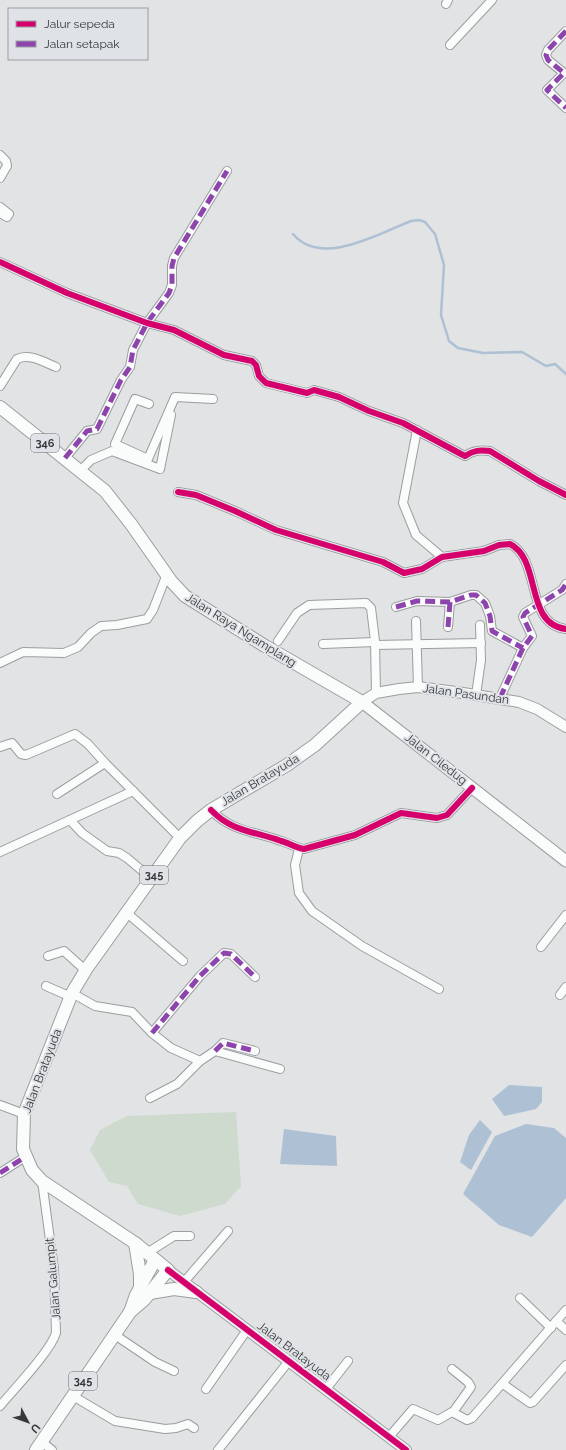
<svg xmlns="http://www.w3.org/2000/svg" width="566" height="1450" font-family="Raleway,sans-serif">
<rect width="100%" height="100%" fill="#e1e3e5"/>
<polygon fill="#cddacd" points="236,1112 241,1186 225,1204 180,1216 138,1204 127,1186 109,1182 90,1150 100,1130 127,1116"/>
<g fill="#aec0d4">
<polygon points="509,1085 542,1087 542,1102 536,1109 504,1116 492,1099"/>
<polygon points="480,1120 492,1132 471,1170 460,1162 469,1135"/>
<polygon points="526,1124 554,1128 566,1138 566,1198 532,1237 499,1225 463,1194 495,1136"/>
<polygon points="284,1129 336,1136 337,1166 280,1164"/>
</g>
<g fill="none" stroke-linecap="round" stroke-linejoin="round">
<path stroke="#aec0d4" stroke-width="2.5" d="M293 234C321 268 380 233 411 221L419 220 425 222 435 234 444 265 441 315 449 341 458 348 483 353 522 352 546 366 555 364 566 374"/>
<defs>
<g id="minor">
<polyline points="446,4 448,0"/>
<polyline points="566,31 548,50 546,55 548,60 564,73 547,90 566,108"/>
<polyline points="450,45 492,0"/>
<polyline points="0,155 6,161 7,166 0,178"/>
<polyline points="0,207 9,214 7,217 0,213"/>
<path d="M0 262 67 293 147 323 174 330 224 355 252 361 256 365 259 376 266 383 307 393 314 390 339 397 369 411 403 423 461 454 465 456C474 450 480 450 490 451L539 481 566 495"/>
<path d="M0 386 17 359C29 353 44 362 56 367"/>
<polyline points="149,404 135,399 115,444 148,459 175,397 213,399"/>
<polyline points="417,430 403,503 416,535 442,557"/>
<polyline points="65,458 87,431 97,429 121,380 130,367 133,350 147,323 169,293 172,285 172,266 174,258 227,171"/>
<polyline points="81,470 91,460 112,451 160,469 171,415"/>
<path d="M178 492 196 495 235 511 276 530 383 562 404 573 422 569 442 557 484 551 499 545 510 544C542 560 524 624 566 629"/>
<polyline points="396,607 417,601 450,602 471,595 476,595 485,603 490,616 492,631 523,648"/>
<polyline points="416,621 418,687"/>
<polyline points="448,627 450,602"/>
<polyline points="278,641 297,613 309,605 366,603 371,608 375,641 376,693"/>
<polyline points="323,644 375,642"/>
<polyline points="375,645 481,643"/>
<polyline points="0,663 23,652 64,653 78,647 91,633 101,626 117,625 147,619 153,610 167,574"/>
<polyline points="476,695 481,660 480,625"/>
<polyline points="500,698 523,648 532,636 523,617 525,613 562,590 566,584"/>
<polyline points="0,747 12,743 21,754 26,755 75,734 88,744 105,763"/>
<polyline points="57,794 105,763 180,838"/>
<path d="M211 810C232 832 254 831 281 841 289 843 296 848 304 849L355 835 401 813 437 818 447 815 472 788"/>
<polyline points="70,820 82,833 107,851 119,853 127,858 152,879"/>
<polyline points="299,849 295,865 299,893 312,911 362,946 439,989"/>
<polyline points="0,852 133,791"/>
<polyline points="127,913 183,961"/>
<polyline points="541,947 566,915"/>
<polyline points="48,956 64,951 85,970"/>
<polyline points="46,986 71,997"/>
<polyline points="72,993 95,1006 132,1012 152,1033 171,1048 200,1061 177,1084 150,1098"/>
<polyline points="560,995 566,987"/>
<polyline points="152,1033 200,976 224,953 231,954 255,977"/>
<polyline points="215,1051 223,1043 255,1051"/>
<polyline points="200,1061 215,1051 280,1069"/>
<polyline points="0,1105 24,1114"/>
<polyline points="0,1173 25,1157"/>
<polyline points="147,1253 174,1236 190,1236"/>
<polyline points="184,1282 228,1231"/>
<polyline points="520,1298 551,1328"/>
<polyline points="556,1321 566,1330"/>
<polyline points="115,1335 155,1362 174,1371"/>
<polyline points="452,1369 468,1382 471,1387 453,1412"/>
<polyline points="503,1384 530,1403 533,1402 566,1365"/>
<polyline points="206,1389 247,1330"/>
<polyline points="326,1389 348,1361"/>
<polyline points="73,1396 115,1421 165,1429 176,1428 188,1424 194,1428"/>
<path d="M0 1406C14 1389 50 1352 56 1333L54 1269 42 1181"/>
<polyline points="389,1437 413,1409 438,1420 452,1412 467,1420 472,1418 566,1310"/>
<polyline points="42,1442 52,1450"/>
<polyline points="218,1450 289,1361"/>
</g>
<g id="tertiary">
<polyline points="362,702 376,693 399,689 418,687 463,693 519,702 537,709 566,727"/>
<polyline points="168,1270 406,1450"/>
</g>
<polyline id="secondary" points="362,702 566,861"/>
<g id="primary">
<polyline points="0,407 105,491 131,524 171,581 185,596 265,646 362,702 315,745 287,765 211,810 197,821 180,838 87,968 72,993 24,1114 23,1149 32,1170 42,1181 135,1243 168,1270 144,1300 130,1312 36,1450"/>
<polyline points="135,1243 140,1274 140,1287"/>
<polyline points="150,1293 174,1289 196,1292"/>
<polyline points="130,1312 136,1295 155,1260"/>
</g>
</defs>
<use href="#minor" stroke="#9c9d9f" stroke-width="10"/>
<use href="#tertiary" stroke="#9c9d9f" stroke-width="12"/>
<use href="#secondary" stroke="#9c9d9f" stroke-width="13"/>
<use href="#primary" stroke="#9c9d9f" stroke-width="14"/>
<use href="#minor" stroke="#fafbfb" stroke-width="8"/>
<use href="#tertiary" stroke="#fafbfb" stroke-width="10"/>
<use href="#secondary" stroke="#fafbfb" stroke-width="11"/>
<use href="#primary" stroke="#fafbfb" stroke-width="12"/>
<g stroke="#8e44ad" stroke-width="5" stroke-dasharray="10 5" stroke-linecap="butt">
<polyline points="566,31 548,50 546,55 548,60 564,73 547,90 566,108"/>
<polyline points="65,458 87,431 97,429 121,380 130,367 133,350 147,323 169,293 172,285 172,266 174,258 227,171"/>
<polyline points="396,607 417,601 450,602 471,595 476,595 485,603 490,616 492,631 523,648"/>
<polyline points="448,627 450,602"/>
<polyline points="500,698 523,648 532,636 523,617 525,613 562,590 566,584"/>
<polyline points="152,1033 200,976 224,953 231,954 255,977"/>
<polyline points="215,1051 223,1043 255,1051"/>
<polyline points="0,1173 25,1157"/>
</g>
<defs>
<g id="cycleway">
<path d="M0 262 67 293 147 323 174 330 224 355 252 361 256 365 259 376 266 383 307 393 314 390 339 397 369 411 403 423 461 454 465 456C474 450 480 450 490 451L539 481 566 495"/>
<path d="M178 492 196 495 235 511 276 530 383 562 404 573 422 569 442 557 484 551 499 545 510 544C542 560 524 624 566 629"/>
<path d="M211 810C232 832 254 831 281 841 289 843 296 848 304 849L355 835 401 813 437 818 447 815 472 788"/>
<polyline points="168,1270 406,1450"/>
</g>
</defs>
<use href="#cycleway" stroke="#dfe3e7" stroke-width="8"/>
<use href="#cycleway" stroke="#d6006c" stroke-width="6"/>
</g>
<g text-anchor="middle" stroke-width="4" stroke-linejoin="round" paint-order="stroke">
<g fill="#dfe3e7" stroke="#696b6d" stroke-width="1">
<rect x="31" y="434" width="28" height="18" rx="3"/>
<rect x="140" y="866" width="28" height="18" rx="3"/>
<rect x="69" y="1372" width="28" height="18" rx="3"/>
</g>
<g font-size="11" font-weight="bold" fill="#363839">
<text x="45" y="447">346</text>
<text x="154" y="879">345</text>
<text x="83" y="1385">345</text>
</g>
<g font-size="12" fill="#363839" stroke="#dfe3e7">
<text transform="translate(241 630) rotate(32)" y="4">Jalan Raya Ngamplang</text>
<text transform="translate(466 694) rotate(8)" y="4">Jalan Pasundan</text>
<text transform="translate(436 759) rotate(38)" y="4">Jalan Ciledug</text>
<text transform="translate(260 780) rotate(-31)" y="4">Jalan Bratayuda</text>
<text transform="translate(42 1071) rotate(-69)" y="4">Jalan Bratayuda</text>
<text transform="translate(53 1279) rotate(-95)" y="4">Jalan Galumpit</text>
<text transform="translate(294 1351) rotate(37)" y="4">Jalan Bratayuda</text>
</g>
</g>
<rect x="8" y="8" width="140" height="52" fill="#dfe3e7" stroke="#9b9fa1"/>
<rect x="16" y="21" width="20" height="6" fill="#d6006c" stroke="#9b9fa1"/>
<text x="44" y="28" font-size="12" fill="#363839">Jalur sepeda</text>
<rect x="16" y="41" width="20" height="6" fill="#8e44ad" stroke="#9b9fa1"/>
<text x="44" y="48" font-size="12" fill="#363839">Jalan setapak</text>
<g transform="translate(28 1422) rotate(131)" stroke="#dfe3e7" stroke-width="3" paint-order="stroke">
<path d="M0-3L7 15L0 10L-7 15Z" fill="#363839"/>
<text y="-6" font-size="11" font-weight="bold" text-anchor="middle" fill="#363839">U</text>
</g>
</svg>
